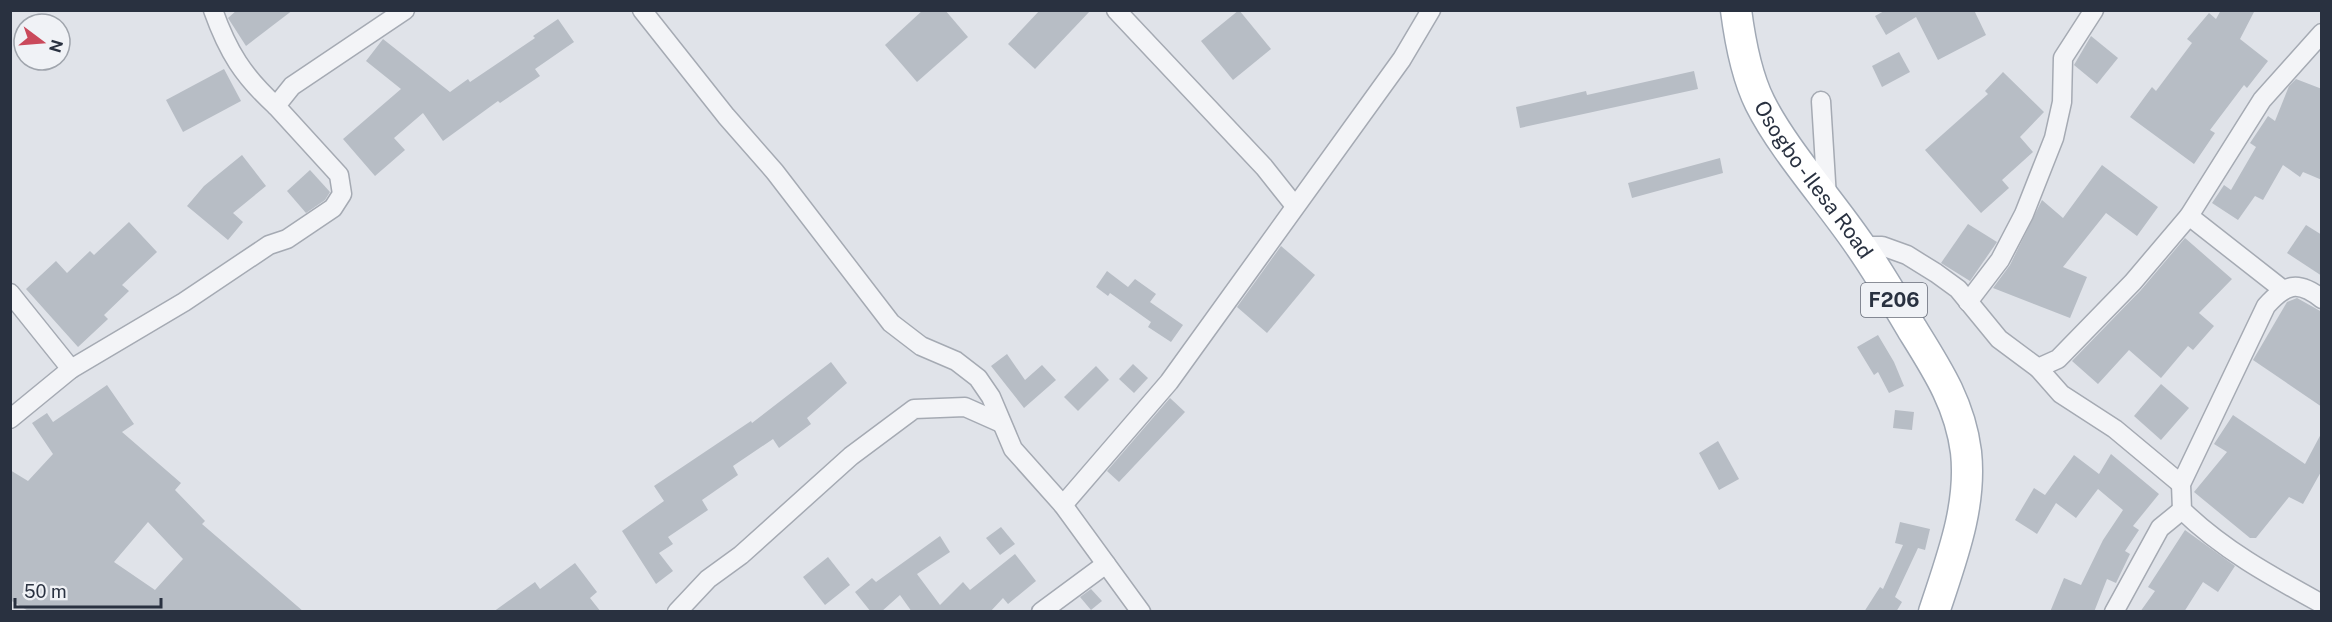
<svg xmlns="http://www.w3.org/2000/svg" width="2332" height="622" font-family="'Public Sans',sans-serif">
<rect width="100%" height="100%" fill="#e0e3e9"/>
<g fill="#b7bdc5" fill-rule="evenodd">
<polygon points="237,10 293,10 246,46 228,18"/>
<polygon points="923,10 945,10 968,37 917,82 885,45"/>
<polygon points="1040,10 1091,10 1035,69 1008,44"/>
<polygon points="1239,10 1271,49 1233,80 1201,41"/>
<polygon points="1886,10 1974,10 1986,35 1938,60 1916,17 1886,35 1875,16"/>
<polygon points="2221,10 2255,10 2240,39 2268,61 2247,88 2244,85 2210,130 2215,133 2194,164 2130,117 2152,87 2156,91 2192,43 2187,39 2209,13 2216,19"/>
<polygon points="558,19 574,42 535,69 540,76 500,103 498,101 443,141 423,113 394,138 405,150 375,176 343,139 401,89 366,61 383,39 450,92 468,79 470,82 535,38 533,36"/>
<polygon points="2091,36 2118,58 2097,84 2074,65"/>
<polygon points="1899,52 1910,72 1882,87 1872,66"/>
<polygon points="224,69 241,101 183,132 166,100"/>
<polygon points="1694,71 1698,89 1520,128 1516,107 1586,91 1587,95"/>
<polygon points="2003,72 2044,112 2020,137 2033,152 2002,180 2009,188 1981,213 1925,150 1988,94 1985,91"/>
<polygon points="2296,79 2322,89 2322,180 2303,172 2300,177 2283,165 2263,200 2255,196 2238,220 2212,203 2224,185 2231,190 2256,147 2250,143 2268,116 2275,121 2289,86"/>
<polygon points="242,155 266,186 233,213 243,222 228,240 187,206 204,186"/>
<polygon points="1720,158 1723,173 1632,198 1628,183"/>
<polygon points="2102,165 2158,207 2137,236 2106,213 2063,267 2087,277 2070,318 1993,288 2010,265 2042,200 2063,218"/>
<polygon points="310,170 330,192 325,200 306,213 287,191"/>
<polygon points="129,222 157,252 122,285 129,291 104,315 108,319 78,347 26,289 56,261 67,273 90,251 94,255"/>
<polygon points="1968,224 1997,242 1970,281 1941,263"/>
<polygon points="2306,225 2322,235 2322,276 2287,253"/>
<polygon points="2185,238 2232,279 2199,313 2214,326 2193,350 2188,346 2161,378 2129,350 2098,384 2072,361 2141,290"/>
<polygon points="1281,246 1315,275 1267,333 1237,307"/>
<polygon points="1107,271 1128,287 1135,279 1156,294 1150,302 1183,325 1171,342 1148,327 1151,322 1110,293 1108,296 1096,287"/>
<polygon points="2297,298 2322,312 2322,407 2253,360 2287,302"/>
<polygon points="1878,335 1894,362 1904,386 1889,393 1878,372 1874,375 1857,347"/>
<polygon points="1007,354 1025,380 1042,365 1056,380 1024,408 991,366"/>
<polygon points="831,362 847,383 807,418 811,424 779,448 773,439 733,466 738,475 702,500 708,510 668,537 673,544 659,553 673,571 656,584 622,531 664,501 654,486 751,421 752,423"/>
<polygon points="1133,364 1148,378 1134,393 1119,379"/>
<polygon points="1096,366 1109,380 1078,411 1064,397"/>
<polygon points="2161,384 2189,408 2161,440 2134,416"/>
<path d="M107 385 134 424 122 432 181 483 175 490 205 521 202 524 304 612H30L10 600V470L28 481 53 454 32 423 47 413 53 422ZM148 522 183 559 155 590 114 562Z"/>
<polygon points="1170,398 1185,412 1119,482 1107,471"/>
<polygon points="1895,410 1914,412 1912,430 1893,428"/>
<polygon points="2233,415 2305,464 2322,432 2322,470 2303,504 2289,497 2256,538 2250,538 2194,492 2227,452 2214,444"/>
<polygon points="1718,441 1739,479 1719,490 1699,453"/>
<polygon points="2111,454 2159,494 2133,526 2139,530 2125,551 2130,554 2116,583 2107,579 2094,612 2050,612 2064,578 2081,585 2103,540 2123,510 2098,489 2076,518 2056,503 2037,534 2015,520 2034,488 2045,495 2074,455 2099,474"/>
<polygon points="1900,522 1930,529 1925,550 1918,548 1895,597 1902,602 1896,612 1864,612 1880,587 1883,589 1903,545 1895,543"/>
<polygon points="1001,527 1015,544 1000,555 986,538"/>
<polygon points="2185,530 2235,566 2218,592 2203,582 2184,612 2140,612 2155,591 2148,587"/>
<polygon points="940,536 950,552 917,574 940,605 963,582 970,590 1015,554 1036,581 1008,604 1003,598 990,612 912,612 900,595 881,612 871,612 855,592 872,578 876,582"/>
<polygon points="828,557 850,585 825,605 803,577"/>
<polygon points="575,563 597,592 590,598 601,612 493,612 535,582 540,589"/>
<polygon points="1091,589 1102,601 1091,610 1080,597"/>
</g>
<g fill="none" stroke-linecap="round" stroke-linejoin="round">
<defs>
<g id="street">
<path d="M213 10C228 52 243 76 276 106"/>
<polyline points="642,10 726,116 775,172 891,323 921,346 956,361 978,378 991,397 1013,449 1063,505 1141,612"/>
<polyline points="1116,10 1264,167 1295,206"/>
<polyline points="1821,101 1827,198"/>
<polyline points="2189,216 2282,289"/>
<polyline points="1861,246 1882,246 1907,255 1936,273 1958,289 1999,339 2038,368 2061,394 2115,429 2181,484"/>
<polyline points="10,293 71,369"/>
<path d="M2322 299C2297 279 2285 285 2266 306L2181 484 2182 510C2223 550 2271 576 2322 604"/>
<polyline points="1968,302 2000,260 2024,214 2054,138 2062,102 2063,58 2094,10"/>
<polyline points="2038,368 2058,359 2133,282 2189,216 2262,100 2322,33"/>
<polyline points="10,419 71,369 184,302 269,245 287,239 333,208 342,194 339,175 276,106 292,86 405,10"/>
<polyline points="1063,505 1169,382 1402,59 1431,10"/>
<polyline points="677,612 708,579 741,555 851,456 914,409 965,407 1001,423"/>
<polyline points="1041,612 1106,564"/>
<polyline points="2114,612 2160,528 2182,510"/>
</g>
<g id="primary">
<path id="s1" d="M1736 10C1740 41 1746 75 1760 103 1783 149 1829 200 1859 244 1878 271 1895 300 1912 329 1937 369 1960 404 1966 452 1972 507 1951 560 1934 612"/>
</g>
</defs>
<use href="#street" stroke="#a5aab3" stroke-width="21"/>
<use href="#primary" stroke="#a0a8b4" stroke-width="33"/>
<use href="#street" stroke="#f3f4f7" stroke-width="18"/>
<use href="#primary" stroke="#fff" stroke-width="30"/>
</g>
<g text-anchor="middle" stroke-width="4.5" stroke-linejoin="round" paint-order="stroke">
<rect fill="#f0f2f6" stroke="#656b77" stroke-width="1.5" x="1861" y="283" width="66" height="34" rx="4.5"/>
<g font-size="20" font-weight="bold" fill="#293140">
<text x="1894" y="307">F206</text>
</g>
<g font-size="21" fill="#293140" stroke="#f0f2f6">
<text dy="7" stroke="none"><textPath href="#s1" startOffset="190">Osogbo - Ilesa Road</textPath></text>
</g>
</g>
<rect width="2332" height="622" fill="none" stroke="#293140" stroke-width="24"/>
<g transform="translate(42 42) rotate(106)"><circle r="28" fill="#f0f2f6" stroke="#a0a5ad" stroke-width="1.5"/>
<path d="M0-4.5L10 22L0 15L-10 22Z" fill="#ca495b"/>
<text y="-9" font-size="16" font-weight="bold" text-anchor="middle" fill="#293140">N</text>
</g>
<path d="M15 598v9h146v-9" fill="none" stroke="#293140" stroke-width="3"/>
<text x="24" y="598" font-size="18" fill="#293140" stroke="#f0f2f6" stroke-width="4.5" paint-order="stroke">50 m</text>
</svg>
